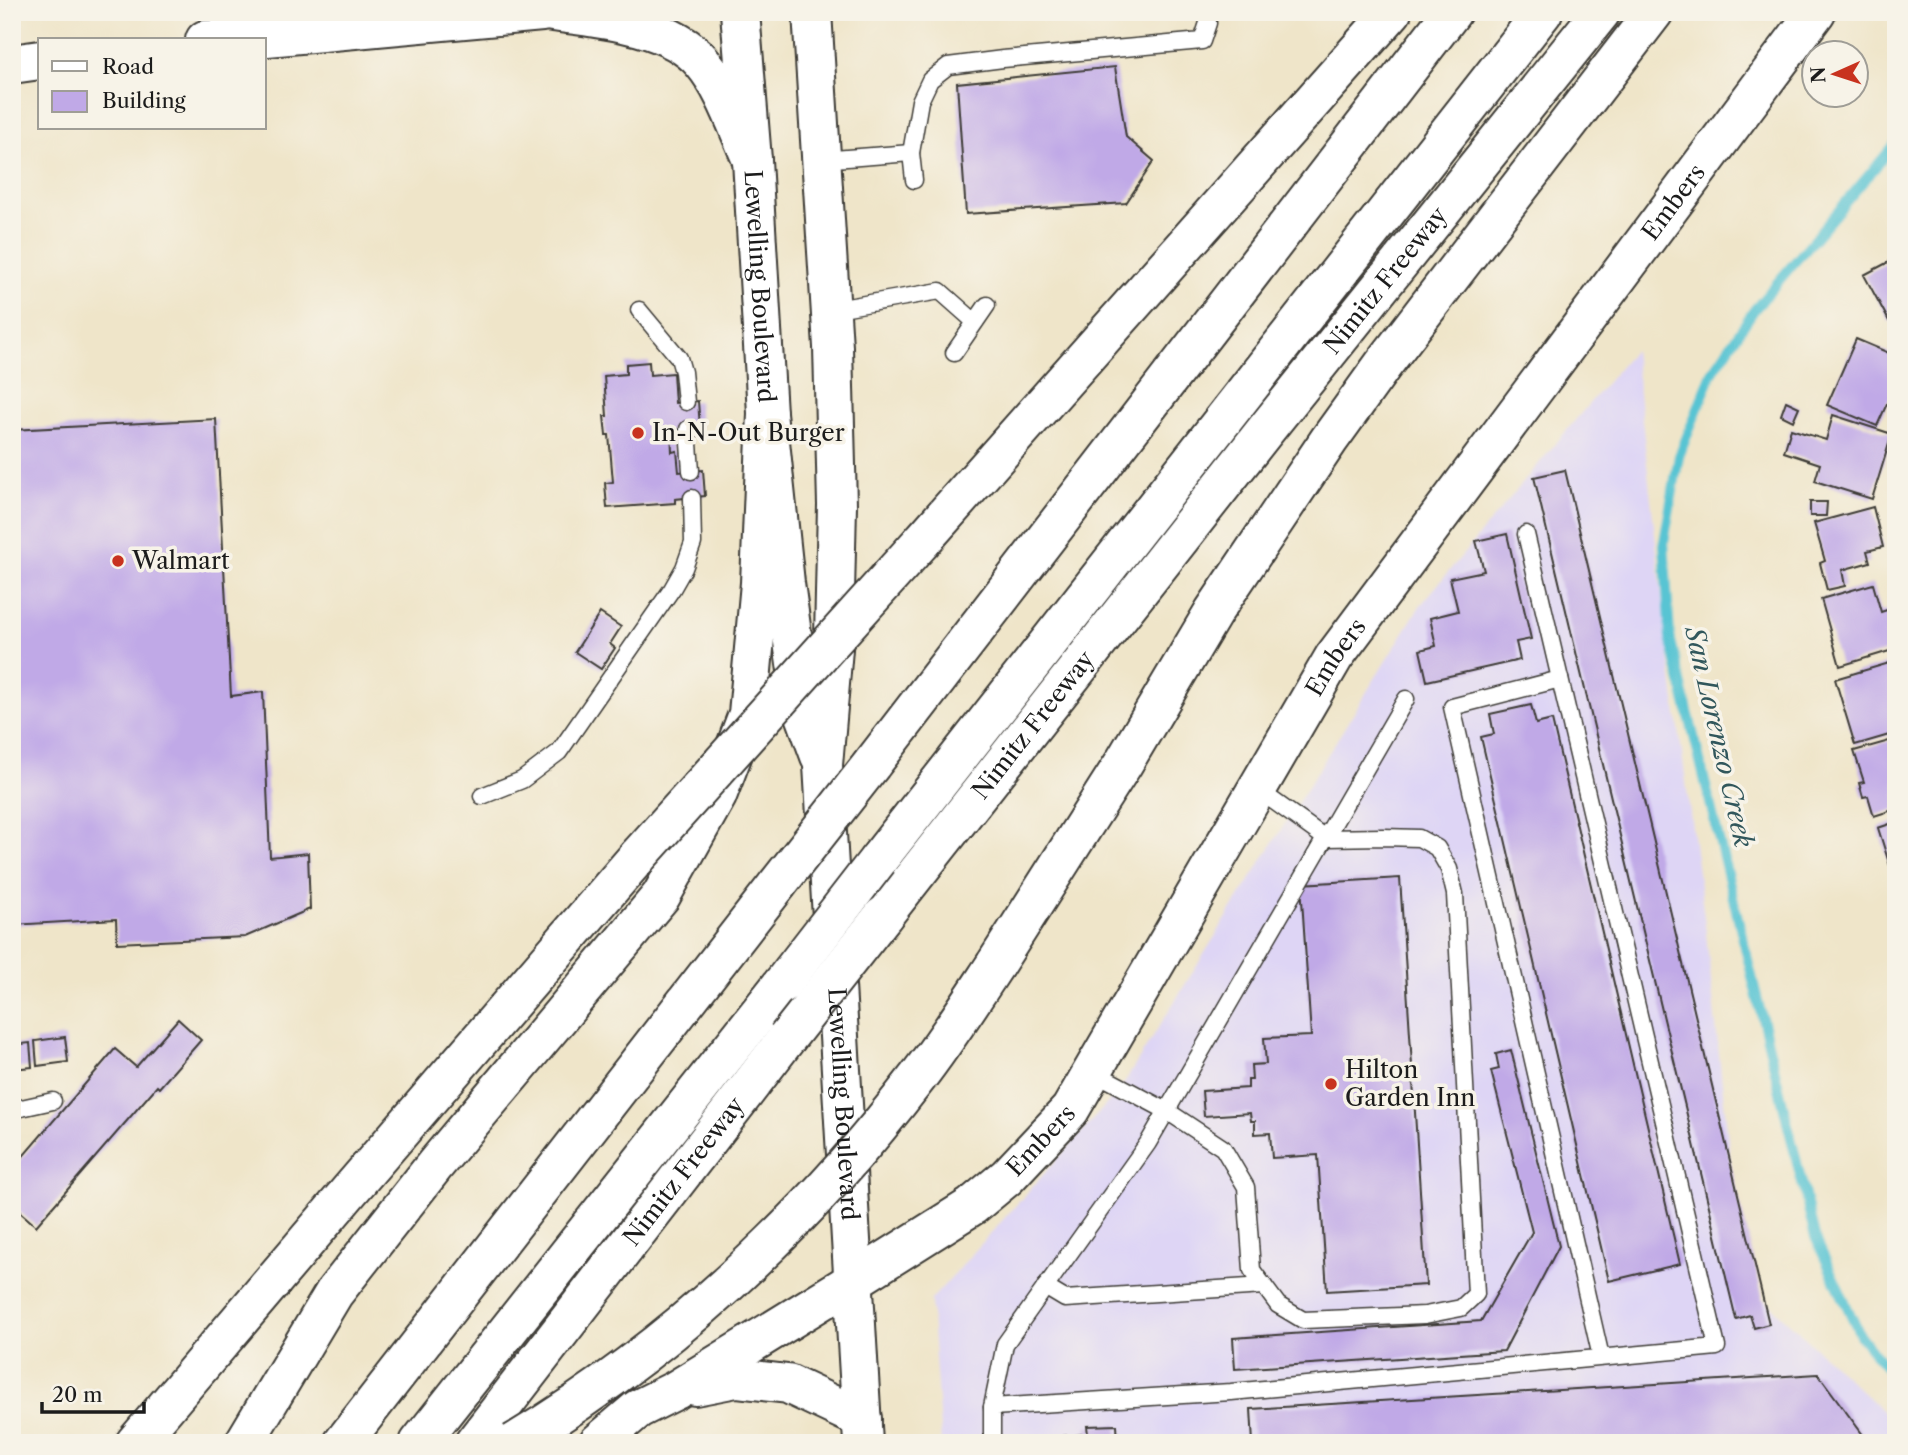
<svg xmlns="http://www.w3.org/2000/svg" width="1908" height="1455" font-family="'Libre Caslon Text',serif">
<rect width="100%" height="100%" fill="#f7f3e8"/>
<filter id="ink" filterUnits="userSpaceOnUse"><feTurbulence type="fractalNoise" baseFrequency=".0143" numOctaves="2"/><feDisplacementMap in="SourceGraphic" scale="14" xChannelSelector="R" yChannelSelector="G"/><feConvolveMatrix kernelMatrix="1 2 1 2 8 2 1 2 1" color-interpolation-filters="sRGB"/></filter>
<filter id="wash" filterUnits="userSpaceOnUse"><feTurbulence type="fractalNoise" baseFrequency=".00686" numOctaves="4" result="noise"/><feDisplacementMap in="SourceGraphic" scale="28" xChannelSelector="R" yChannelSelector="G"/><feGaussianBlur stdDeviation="1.57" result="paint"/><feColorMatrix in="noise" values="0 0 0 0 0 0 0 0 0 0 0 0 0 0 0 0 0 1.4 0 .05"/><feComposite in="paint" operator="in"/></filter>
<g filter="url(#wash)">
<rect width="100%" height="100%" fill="#efe5c9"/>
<polygon fill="#ded5f5" points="1634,350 1668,649 1705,924 1743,1279 1896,1424 1896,1443 941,1443 931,1300 1121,1088 1420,606"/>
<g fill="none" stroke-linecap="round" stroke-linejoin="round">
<polyline stroke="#59c4d3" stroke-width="10" points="1896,143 1754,310 1712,373 1679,456 1664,542 1670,637 1815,1237 1861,1337 1896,1380"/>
</g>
<g id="blocks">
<g fill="#c0a9e7">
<polygon points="1115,67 1126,137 1154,161 1126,203 966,214 957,83"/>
<polygon points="1896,258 1896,317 1889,321 1864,275"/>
<polygon points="1856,339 1896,356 1896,402 1889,399 1877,426 1827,405"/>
<polygon points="649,362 650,375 673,373 675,403 698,401 700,427 671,430 672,452 677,451 679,472 703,470 705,496 675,499 675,503 607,508 605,483 613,482 609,435 606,435 604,416 607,416 604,376 626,374 626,364"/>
<polygon points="1786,401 1799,407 1793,421 1781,415"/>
<polygon points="1833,415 1892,434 1872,499 1815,481 1820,464 1784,452 1791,429 1826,440"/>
<polygon points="216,419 231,696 263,692 270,857 308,853 310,909 245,937 117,943 116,919 12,925 12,430"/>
<polygon points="1565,470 1769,1324 1754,1328 1750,1315 1736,1319 1534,477"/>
<polygon points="1810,502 1827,502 1826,516 1810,516"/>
<polygon points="1873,507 1883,547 1867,551 1870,562 1842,570 1845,586 1827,590 1820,563 1825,561 1814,523"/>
<polygon points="1507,534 1531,639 1516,642 1520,660 1427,681 1420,650 1436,646 1430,618 1458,611 1450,578 1484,571 1476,541"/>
<polygon points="1873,584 1881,612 1896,607 1896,649 1840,666 1821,599"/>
<polygon points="600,613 621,627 610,644 615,648 601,669 575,652"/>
<polygon points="1896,661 1896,733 1855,745 1835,679"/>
<polygon points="1531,705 1536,724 1552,720 1680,1264 1609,1281 1481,737 1494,734 1490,714"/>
<polygon points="1896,739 1896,809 1874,816 1868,796 1863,797 1859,783 1864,782 1854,751"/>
<polygon points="1896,822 1896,864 1890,866 1878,828"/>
<polygon points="1400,878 1426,1285 1327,1291 1318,1155 1272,1158 1270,1133 1255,1134 1255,1121 1251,1121 1250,1113 1204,1116 1202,1091 1248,1088 1248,1080 1252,1080 1251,1065 1266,1064 1264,1038 1311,1036 1301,884"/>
<polygon points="178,1019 201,1040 159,1088 157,1086 36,1226 12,1205 12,1169 115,1049 136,1067"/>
<polygon points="65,1037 68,1062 37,1066 35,1041"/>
<polygon points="30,1043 32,1067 12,1069 12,1045"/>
<polygon points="1511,1050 1559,1246 1504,1351 1235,1369 1233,1338 1481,1321 1532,1232 1491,1071 1499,1069 1496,1054"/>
<polygon points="1818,1374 1869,1443 1253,1443 1251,1409"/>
<polygon points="1117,1425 1118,1443 1063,1443 1063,1436 1088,1434 1087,1426"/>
</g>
</g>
</g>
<g filter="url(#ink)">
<use href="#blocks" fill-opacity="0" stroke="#3c3a36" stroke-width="2"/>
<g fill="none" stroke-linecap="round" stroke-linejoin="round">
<defs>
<g id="service">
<polyline points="265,12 267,37"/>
<polyline points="821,160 911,153"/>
<polyline points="914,180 911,153 920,101 930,80 948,66 1003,59 1202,41 1208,23 1207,12"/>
<polyline points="639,310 679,358 683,372 686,402"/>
<polyline points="830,310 940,291 975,322"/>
<polyline points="954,353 987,305"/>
<polyline points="688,429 691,471"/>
<polyline points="1560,679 1452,707 1601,1357"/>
<polyline points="482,796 522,780 559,752 672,589 684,568 693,543 692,498"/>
<polyline points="1092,1071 1167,1111 1223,1148 1246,1187 1252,1270 1278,1305 1303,1320 1425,1315 1461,1308 1476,1294 1455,894 1449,869 1437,848 1419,838 1383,837 1325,838 1257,789"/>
<polyline points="12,1110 53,1101"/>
<polyline points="1045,1287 1065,1299 1264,1286"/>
<polyline points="992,1407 1005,1344 1148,1143 1406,699"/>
<polyline points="992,1443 992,1407 1231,1392 1717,1347 1526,534"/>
</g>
<g id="secondary">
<path id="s1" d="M740 12 752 160 767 413 785 583 802 707 820 756"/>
<path id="s2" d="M812 12 833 347 837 505 834 637 823 765 863 1443"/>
</g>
<g id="primary">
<path d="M552 12C599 18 671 24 703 63 725 89 738 130 752 160"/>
<polyline points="205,40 267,37 542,12"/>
<polyline points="12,64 40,60"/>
<path id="s3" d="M853 1281 972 1206 1007 1177 1070 1110 1334 657 1816 12"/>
</g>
<g id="motorway">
<polyline points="922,541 1392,12"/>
<polyline points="872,764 1452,12"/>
<polyline points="878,860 1543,12"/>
<path id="s4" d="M883 916 1264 432 1601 12"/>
<polyline points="995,965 1123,764 1214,611 1329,440 1383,365 1654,12"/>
<polyline points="695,1386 736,1378 788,1384 862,1419"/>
<polyline points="135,1443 351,1189 639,855"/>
<polyline points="244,1443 334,1293 435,1165 661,896 717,796 748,714 760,583 767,413"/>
<polyline points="343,1443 777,885"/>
<polyline points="419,1443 782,984"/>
<path id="s5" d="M474 1443 787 1038"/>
<polyline points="598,1443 638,1409 676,1390 853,1281"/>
</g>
</defs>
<use href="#service" stroke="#3c3a36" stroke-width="19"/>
<use href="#secondary" stroke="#3c3a36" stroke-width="42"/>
<use href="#primary" stroke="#3c3a36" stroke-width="42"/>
<use href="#motorway" stroke="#3c3a36" stroke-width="42"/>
<use href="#service" stroke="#fff" stroke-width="16"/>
<use href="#secondary" stroke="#fff" stroke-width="38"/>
<use href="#primary" stroke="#fff" stroke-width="38"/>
<use href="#motorway" stroke="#fff" stroke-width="38"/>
<defs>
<g id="motorway-bridge">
<polyline points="639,855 922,541"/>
<polyline points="777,885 872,764"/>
<polyline points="782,984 878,860"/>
<polyline points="787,1038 883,916"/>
<path d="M514 1443C671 1348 806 1223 917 1078 945 1042 970 1003 995 965"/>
</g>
</defs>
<use href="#motorway-bridge" stroke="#3c3a36" stroke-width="42" stroke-linecap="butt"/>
<use href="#motorway-bridge" stroke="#fff" stroke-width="38"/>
</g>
</g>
<g fill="#c8321e" stroke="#f7f3e8" stroke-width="2.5">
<circle cx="638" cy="433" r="7"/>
<circle cx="118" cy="561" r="7"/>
<circle cx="1331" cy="1084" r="7"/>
</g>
<g text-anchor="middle" stroke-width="7" stroke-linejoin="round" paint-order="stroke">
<g font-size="24" fill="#1c1c1c" stroke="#f7f3e8">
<text dy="8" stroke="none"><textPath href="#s3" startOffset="1370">Embers</textPath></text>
<text dy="8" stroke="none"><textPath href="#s4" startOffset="810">Nimitz Freeway</textPath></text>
<text dy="8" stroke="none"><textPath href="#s1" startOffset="275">Lewelling Boulevard</textPath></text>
<text dy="8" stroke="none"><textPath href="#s3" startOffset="803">Embers</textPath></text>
<text dy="8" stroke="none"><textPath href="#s4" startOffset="243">Nimitz Freeway</textPath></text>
<text dy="8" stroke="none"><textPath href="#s2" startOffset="1094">Lewelling Boulevard</textPath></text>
<text dy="8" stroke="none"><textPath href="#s3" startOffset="236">Embers</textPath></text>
<text dy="8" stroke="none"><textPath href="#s5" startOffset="343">Nimitz Freeway</textPath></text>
</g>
<g font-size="24" fill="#1c1c1c" stroke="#f7f3e8" text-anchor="start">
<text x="652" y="441">In-N-Out Burger</text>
<text x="132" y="569">Walmart</text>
<text x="1345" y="1078">Hilton<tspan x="1345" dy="28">Garden Inn</tspan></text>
</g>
<g font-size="26" font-style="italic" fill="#31575c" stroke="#f7f3e8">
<text transform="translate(1719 737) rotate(77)" y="9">San Lorenzo Creek</text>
</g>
</g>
<rect width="1908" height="1455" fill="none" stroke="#f7f3e8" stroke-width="42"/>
<rect x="38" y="38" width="228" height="91" fill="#f7f3e8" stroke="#9f9d96" stroke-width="2"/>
<rect x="52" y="61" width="35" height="10" fill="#ffffff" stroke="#9f9d96" stroke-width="2"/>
<text x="102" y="74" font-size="21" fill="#1c1c1c">Road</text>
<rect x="52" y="91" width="35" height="21" fill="#c0a9e7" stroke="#9f9d96" stroke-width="2"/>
<text x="102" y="108" font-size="21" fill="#1c1c1c">Building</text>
<g transform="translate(1835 74) rotate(267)"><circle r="33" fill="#f7f3e8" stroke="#9f9d96" stroke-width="2"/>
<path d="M0-5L12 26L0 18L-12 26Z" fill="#c8321e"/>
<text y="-10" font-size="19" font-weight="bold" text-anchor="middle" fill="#1c1c1c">N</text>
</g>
<path d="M42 1402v10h102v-10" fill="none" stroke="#1c1c1c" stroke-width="3.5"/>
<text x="52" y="1402" font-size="21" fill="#1c1c1c" stroke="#f7f3e8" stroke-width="5" paint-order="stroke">20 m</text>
</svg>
